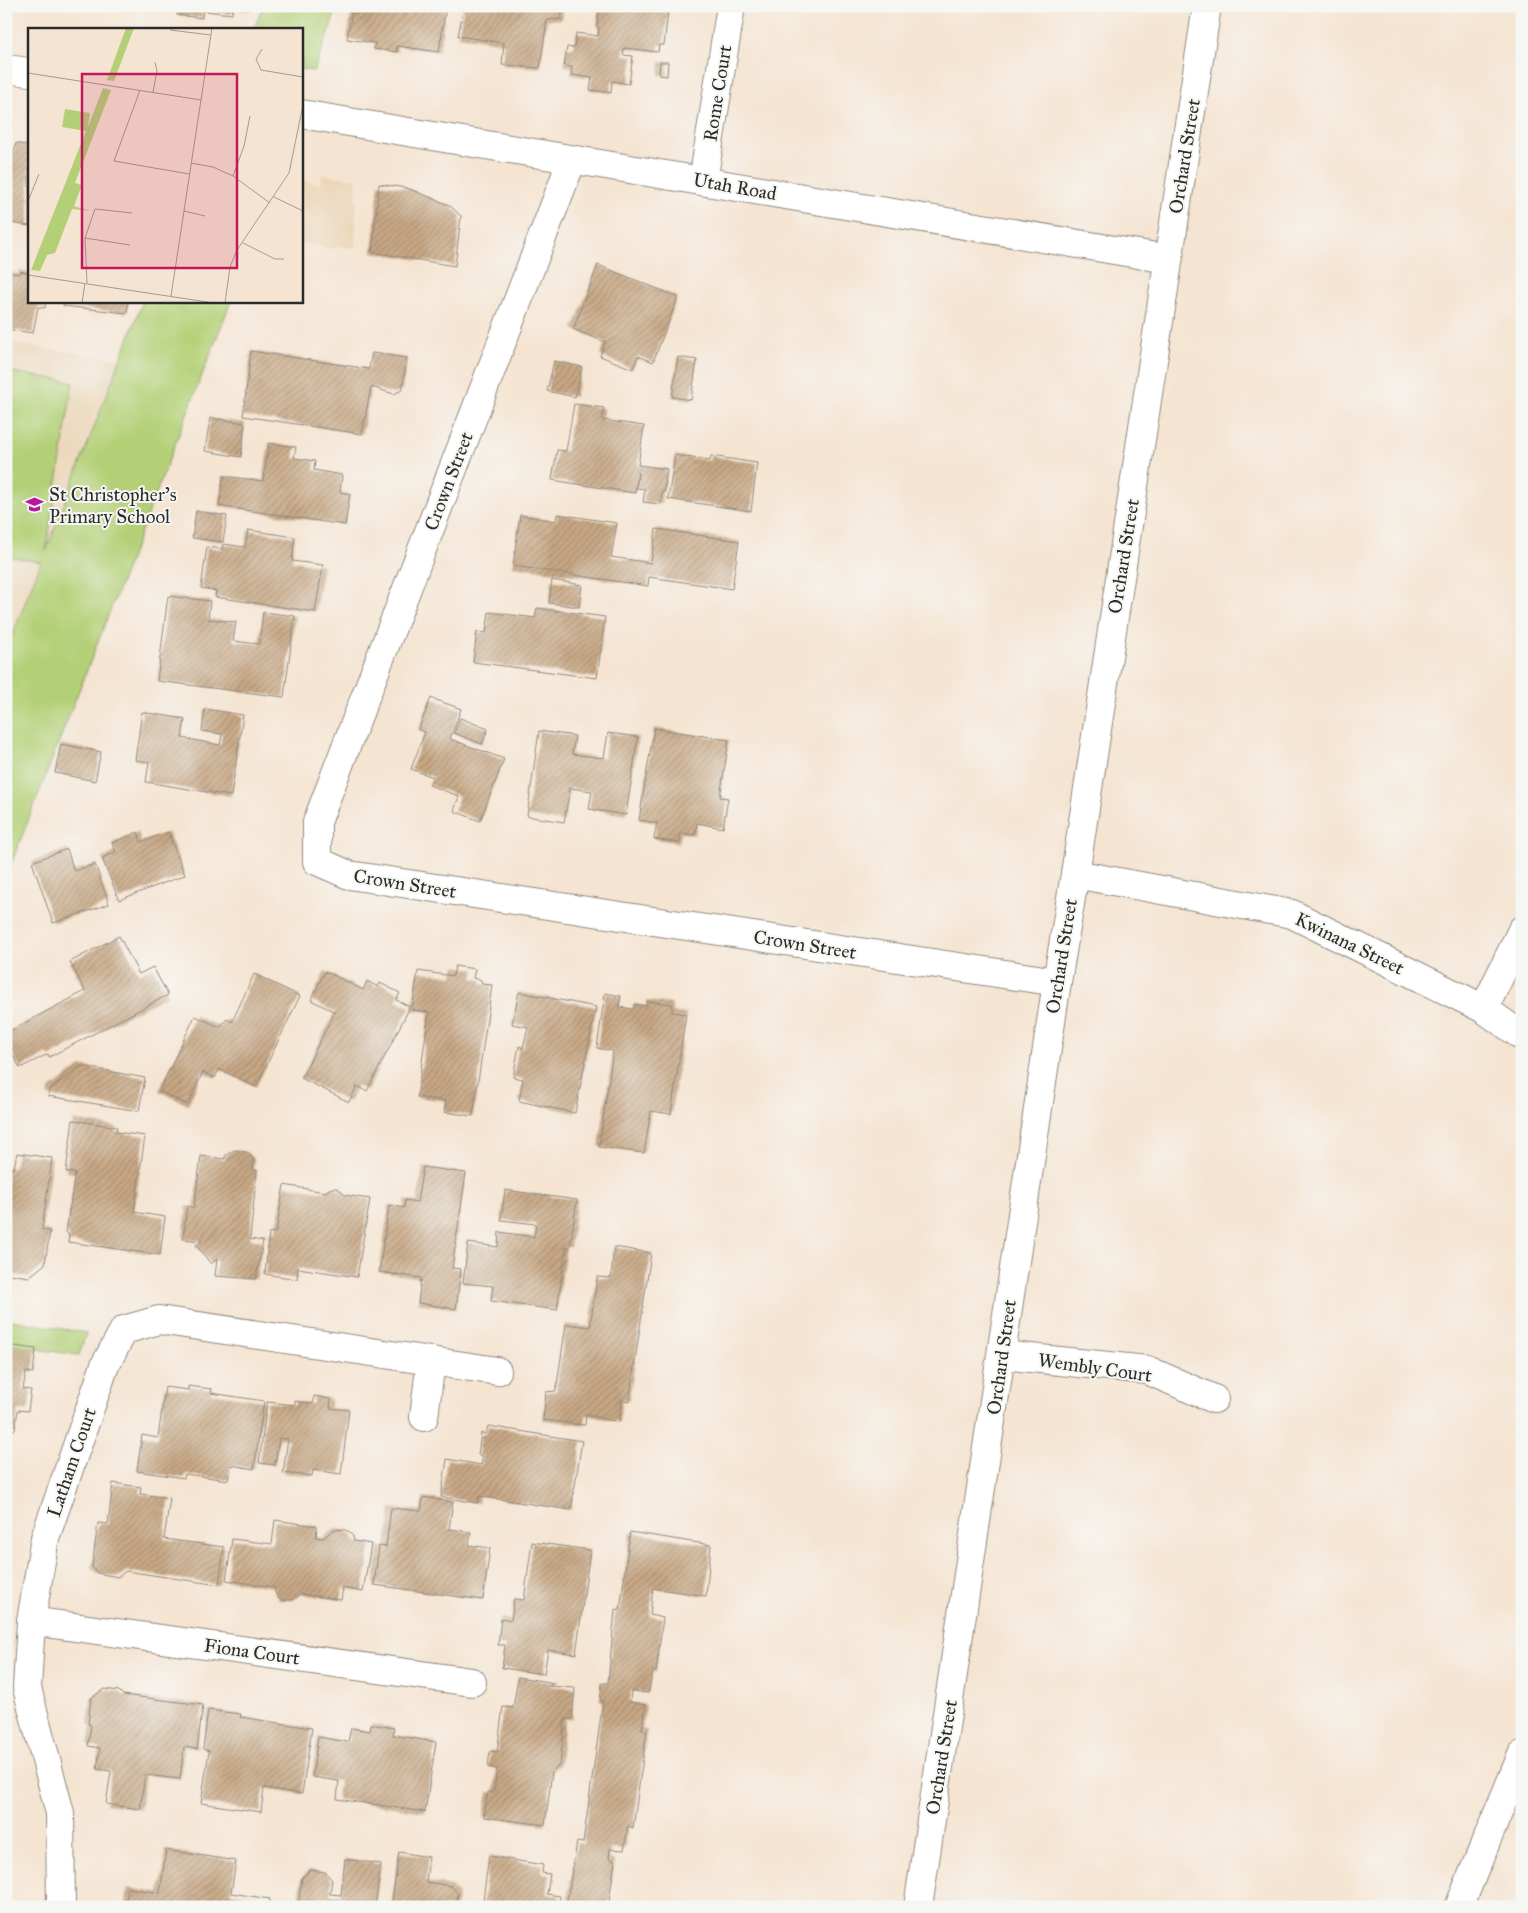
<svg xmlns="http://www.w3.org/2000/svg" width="1528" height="1913" font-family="'IM FELL Great Primer',serif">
<defs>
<pattern id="building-hatch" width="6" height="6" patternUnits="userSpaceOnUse" patternTransform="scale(1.25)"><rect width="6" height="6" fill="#c8a885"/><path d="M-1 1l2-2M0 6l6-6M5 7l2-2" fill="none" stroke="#a3896d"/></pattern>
</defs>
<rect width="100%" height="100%" fill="#f6f6f2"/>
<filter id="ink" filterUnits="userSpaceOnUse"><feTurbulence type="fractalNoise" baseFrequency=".02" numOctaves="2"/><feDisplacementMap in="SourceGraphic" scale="10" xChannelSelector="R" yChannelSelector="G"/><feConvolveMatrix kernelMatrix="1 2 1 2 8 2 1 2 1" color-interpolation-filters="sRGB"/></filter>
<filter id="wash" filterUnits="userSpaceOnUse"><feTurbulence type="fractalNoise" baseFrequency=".0096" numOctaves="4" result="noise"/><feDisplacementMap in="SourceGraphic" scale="20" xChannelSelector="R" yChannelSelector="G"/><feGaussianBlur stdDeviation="1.12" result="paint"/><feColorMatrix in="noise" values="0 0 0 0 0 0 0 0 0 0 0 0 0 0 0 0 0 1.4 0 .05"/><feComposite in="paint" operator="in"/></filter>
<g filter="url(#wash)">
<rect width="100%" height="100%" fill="#f5e4d1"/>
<g fill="#ecd7ba">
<polygon points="322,174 357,179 355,248 336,246 335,249 301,243 301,180 321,184"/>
<polygon points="6,343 120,359 6,651"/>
</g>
<g fill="#b4d077" stroke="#707e51">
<polygon points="263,6 338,6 314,71 301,69 301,29 254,29"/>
<polygon points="143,301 231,301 6,877 6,652 41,562 6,556 6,371 73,382 46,551"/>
<polygon points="6,1319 86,1333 79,1355 6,1345"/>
</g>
<g id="blocks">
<g fill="url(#building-hatch)">
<polygon points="129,6 150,6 149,10"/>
<polygon points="178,6 203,6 202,18 177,15"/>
<polygon points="205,6 249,6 249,10 233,7 232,14 204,11"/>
<polygon points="356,6 446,6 439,52 397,46 397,52 374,49 375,43 347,39 352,11 356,12"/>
<polygon points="464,6 563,6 561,19 547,20 540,68 502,65 504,43 458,36"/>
<polygon points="599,6 625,6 668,12 664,45 659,45 658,52 624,48 623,55 633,56 629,84 612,81 611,93 590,90 592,78 571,75 572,67 564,66 567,47 574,48 576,33 598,36 599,27 597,26"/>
<polygon points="660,62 668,62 667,76 659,75"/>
<polygon points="16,143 29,146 29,226 6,222 6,150 14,151"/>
<polygon points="379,184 407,188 449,205 461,216 455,266 372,252"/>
<polygon points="598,265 678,297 653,362 638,356 633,369 600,356 605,342 573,329"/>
<polygon points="20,271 29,273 29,301 46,301 45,308 38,307 33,333 6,329 6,272 20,274"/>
<polygon points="64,301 128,301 127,313 63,306"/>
<polygon points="251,351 369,369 372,353 407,358 402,390 394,394 371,387 362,434 243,416"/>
<polygon points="678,357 697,360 691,400 672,397"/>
<polygon points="554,361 582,367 575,397 547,391"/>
<polygon points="574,404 604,408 602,420 644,426 638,465 667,469 664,492 662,491 661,504 643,502 645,489 636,488 638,472 635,493 552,480 557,450 566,451"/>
<polygon points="210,418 245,423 241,457 205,451"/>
<polygon points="269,443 296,447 294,458 315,461 314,470 342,475 340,492 350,494 345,525 219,506 223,476 263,481"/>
<polygon points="675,455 710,461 711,456 757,463 751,511 668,499"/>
<polygon points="196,511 227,516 223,542 192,538"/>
<polygon points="557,514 617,523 611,557 651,563 656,529 739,541 732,589 649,577 648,586 513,566 520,515 556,521"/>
<polygon points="248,530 295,537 292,561 323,565 315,612 215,597 216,591 201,588 207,547 222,549 223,544 245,547"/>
<polygon points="552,580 582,585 579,607 549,603"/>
<polygon points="168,596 210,601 208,619 236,622 233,641 259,644 263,612 295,616 284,697 157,681"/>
<polygon points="537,608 605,617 597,678 473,662 477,632 486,633 489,612 535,618"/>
<polygon points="431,698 461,709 450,739 504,759 480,821 454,811 459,796 429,785 433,777 411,769 425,732 418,730"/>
<polygon points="205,709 243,715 231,796 146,782 149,762 135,760 142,712 185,719 182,738 220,745 222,734 202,731"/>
<polygon points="460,718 488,729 482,744 454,733"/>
<polygon points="654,728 729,740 720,797 728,798 723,828 697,823 695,835 681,833 679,843 654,839 657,823 639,820"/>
<polygon points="539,731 575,736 572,754 604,758 608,733 638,737 626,815 589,809 592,791 570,788 564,822 527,816"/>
<polygon points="61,744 101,752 95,781 55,773"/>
<polygon points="138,832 141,842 168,832 185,875 119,900 102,858 116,852 112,843"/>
<polygon points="67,849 74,871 95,864 109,904 53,923 32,862"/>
<polygon points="119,936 139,974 153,967 168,995 49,1057 48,1054 20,1068 6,1042 6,1033 85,991 70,962"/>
<polygon points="455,966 475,969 473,978 481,980 482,984 492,985 473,1116 444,1112 446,1101 417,1097 429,1012 412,1010 418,971 453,976"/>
<polygon points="325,971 363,990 367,981 378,987 380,983 400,993 396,1000 410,1007 367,1091 357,1086 349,1102 301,1078 335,1012 311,1000"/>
<polygon points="254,974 300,996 256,1087 219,1069 215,1078 203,1072 188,1105 159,1091 195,1016 220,1027 227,1019 232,1022"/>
<polygon points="519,992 596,1007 575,1113 519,1101 523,1079 513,1077 519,1046 523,1048 528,1027 512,1024"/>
<polygon points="605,993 621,996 619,1007 633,1009 634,1004 646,1006 647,1001 672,1004 672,1012 686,1014 671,1114 651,1111 644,1153 599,1147 613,1051 597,1048"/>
<polygon points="81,1066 145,1078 139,1111 48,1096 49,1090"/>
<polygon points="73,1120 117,1127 116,1132 145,1136 134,1212 165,1217 160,1255 68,1242 69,1235 66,1232 75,1173 66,1172"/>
<polygon points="234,1150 246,1152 254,1159 253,1170 257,1170 250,1239 263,1241 256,1279 215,1276 217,1259 211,1264 196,1245 202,1241 183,1239 187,1206 194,1208 201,1156 225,1159 225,1156"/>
<polygon points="17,1153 52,1158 42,1230 50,1231 45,1264 29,1277 9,1274 7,1288 6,1167 14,1168"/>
<polygon points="423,1167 466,1173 452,1268 461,1269 456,1309 418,1303 421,1278 379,1272 389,1205 404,1208 405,1200 417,1202"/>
<polygon points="284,1185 325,1192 331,1188 337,1188 345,1195 370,1199 357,1277 298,1268 297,1279 265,1274 269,1233 276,1232"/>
<polygon points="505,1190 577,1200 570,1247 566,1247 557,1310 491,1301 493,1286 463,1283 468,1243 498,1247 499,1232 534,1237 536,1224 501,1220"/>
<polygon points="614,1247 651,1253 629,1401 622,1400 619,1422 586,1415 585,1425 543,1420 546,1392 556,1391 566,1324 590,1327 597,1277 611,1278"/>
<polygon points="6,1345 36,1349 33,1373 26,1372 23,1389 31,1390 28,1411 18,1410 15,1430 6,1429"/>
<polygon points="188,1386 212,1389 211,1393 264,1401 254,1469 231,1465 228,1480 185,1474 184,1478 137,1471 142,1435 158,1438 165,1387 188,1390"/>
<polygon points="314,1396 331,1399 330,1408 349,1410 341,1474 313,1470 312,1476 283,1473 288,1439 279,1438 275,1465 259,1463 267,1402 295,1405 295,1401 313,1404"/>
<polygon points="488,1426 582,1441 571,1510 479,1496 478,1503 441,1497 447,1459 481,1465 483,1456 478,1455 481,1433 486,1434"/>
<polygon points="113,1483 141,1487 140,1494 170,1498 164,1539 224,1547 219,1585 126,1571 118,1577 97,1573 92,1567 98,1523 108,1524"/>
<polygon points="423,1497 453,1502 449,1529 471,1532 469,1545 490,1548 483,1600 374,1585 379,1546 386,1547 391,1508 421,1511"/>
<polygon points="275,1520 317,1526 316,1537 323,1538 335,1529 346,1530 353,1536 354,1541 371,1544 363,1592 343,1588 341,1600 301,1594 293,1600 280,1600 275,1593 274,1587 226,1580 232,1539 272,1544"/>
<polygon points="630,1532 711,1545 706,1596 653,1588 650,1615 663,1618 656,1672 653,1671 648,1693 631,1691 630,1702 646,1705 642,1729 647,1730 633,1828 628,1826 624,1850 610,1849 609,1858 615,1861 608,1907 566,1907 577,1842 583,1843 603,1701 600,1701 602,1683 608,1683 615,1609 620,1610"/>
<polygon points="532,1542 590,1550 576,1654 548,1650 544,1674 502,1668 505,1645 498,1645 501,1618 511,1620 514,1599 524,1600"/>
<polygon points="518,1677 555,1683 549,1686 575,1688 572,1719 565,1719 560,1764 552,1772 545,1825 484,1817 488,1792 494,1793 497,1769 488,1767 490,1751 497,1752 503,1707 513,1708"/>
<polygon points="104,1689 119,1691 123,1695 203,1705 197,1749 184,1747 180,1779 145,1775 140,1809 106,1804 111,1771 97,1769 100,1748 88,1746 91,1725 88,1724 91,1698"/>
<polygon points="208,1710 241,1714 240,1717 312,1728 302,1794 264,1788 261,1812 201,1803 209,1751 203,1749"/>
<polygon points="371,1724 394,1728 393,1735 436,1742 425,1812 337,1799 339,1781 312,1777 318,1737 348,1742 351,1728 370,1731"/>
<polygon points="166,1850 236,1861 231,1893 270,1899 269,1907 125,1907 128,1888 160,1893"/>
<polygon points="399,1852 429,1857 426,1882 451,1886 458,1894 456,1907 391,1907"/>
<polygon points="489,1856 543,1865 542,1873 550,1874 547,1894 560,1896 559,1907 482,1907"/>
<polygon points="345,1859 381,1864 375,1907 298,1907 302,1877 310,1870 325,1872 332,1880 330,1894 341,1895"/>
<polygon points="638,1903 657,1906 657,1907 637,1907"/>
</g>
</g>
</g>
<g filter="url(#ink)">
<use href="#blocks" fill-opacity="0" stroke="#90887e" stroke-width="1"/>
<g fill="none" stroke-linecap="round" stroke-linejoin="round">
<defs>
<g id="street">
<polyline points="6,69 29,72"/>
<polyline points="301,114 1168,259"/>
<polyline points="572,160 317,822 317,861 349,875 1057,982"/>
<polyline points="703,181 731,6"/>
<polyline points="1075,874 1292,914 1484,1009 1522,1036"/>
<polyline points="1484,1009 1522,930"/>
<polyline points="1002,1355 1147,1370 1214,1399"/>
<polyline points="424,1417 431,1361"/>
<polyline points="31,1621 472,1682"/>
<polyline points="61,1907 60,1813 27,1688 31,1621 45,1538 105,1365 124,1330 159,1320 497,1371"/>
<polyline points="918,1907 1057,982 1075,874 1207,6"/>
<polyline points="1459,1907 1522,1755"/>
</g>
</defs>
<use href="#street" stroke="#90887e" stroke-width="30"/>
<use href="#street" stroke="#fff" stroke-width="28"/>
</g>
</g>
<defs>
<symbol id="school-bare" viewBox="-9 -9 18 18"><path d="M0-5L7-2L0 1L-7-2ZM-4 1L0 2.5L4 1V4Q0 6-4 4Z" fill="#b5179e" stroke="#f6f6f2" stroke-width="2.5" paint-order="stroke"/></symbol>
</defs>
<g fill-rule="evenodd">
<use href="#school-bare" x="22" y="492" width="25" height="25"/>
</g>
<g text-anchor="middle" stroke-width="4" stroke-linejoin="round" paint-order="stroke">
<g font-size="19" fill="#2b2b2b" stroke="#f6f6f2">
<text transform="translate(717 93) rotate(-81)" y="7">Rome Court</text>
<text transform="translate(1184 156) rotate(-81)" y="7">Orchard Street</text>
<text transform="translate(735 186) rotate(10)" y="7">Utah Road</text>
<text transform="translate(448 481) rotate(-69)" y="7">Crown Street</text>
<text transform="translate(1123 556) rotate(-81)" y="7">Orchard Street</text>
<text transform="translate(405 883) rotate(9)" y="7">Crown Street</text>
<text transform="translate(1350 943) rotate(26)" y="7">Kwinana Street</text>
<text transform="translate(805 944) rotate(9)" y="7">Crown Street</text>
<text transform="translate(1061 956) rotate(-81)" y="7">Orchard Street</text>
<text transform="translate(1001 1357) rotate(-82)" y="7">Orchard Street</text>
<text transform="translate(1095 1367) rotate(8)" y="7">Wembly Court</text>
<text transform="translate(71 1462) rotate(-71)" y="7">Latham Court</text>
<text transform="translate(252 1651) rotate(8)" y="7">Fiona Court</text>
<text transform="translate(941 1757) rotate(-81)" y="7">Orchard Street</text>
</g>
<g font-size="19" fill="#2b2b2b" stroke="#f6f6f2" text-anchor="start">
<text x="49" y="501">St Christopher’s<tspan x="49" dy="22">Primary School</tspan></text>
</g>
</g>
<g transform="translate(28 28)">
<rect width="275" height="275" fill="#f5e4d1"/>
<path d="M98 0H106L86 53 79 52ZM75 60 83 62 47 155 54 157 46 178 62 183 44 181 27 225 19 227 12 243 3 242 58 103 34 99 37 81 62 85 60 99Z" fill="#b4d077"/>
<path fill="none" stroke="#a49a8f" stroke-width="1" d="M142 2 183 7M234 21 228 31 233 42 275 49M0 45 173 72M112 62 86 133 161 146M125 64 129 43 127 34M163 135 185 139 205 148 242 175M205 148 216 118 222 88M246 169 275 183M0 173 11 146M156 183 177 188M57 210 102 217M215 215 247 231H256M0 247 186 275M59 255 57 210 67 181 104 185M143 268 184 0M54 275 57 255M197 275 202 239 209 222 261 145 275 77"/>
<path fill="#c2185b" fill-opacity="0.15" stroke="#c2185b" stroke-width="2.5" d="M54 46H209V240H54Z"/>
<rect width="275" height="275" fill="none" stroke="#2b2b2b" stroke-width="2.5"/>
</g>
<rect width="1528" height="1913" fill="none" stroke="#f6f6f2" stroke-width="25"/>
</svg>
